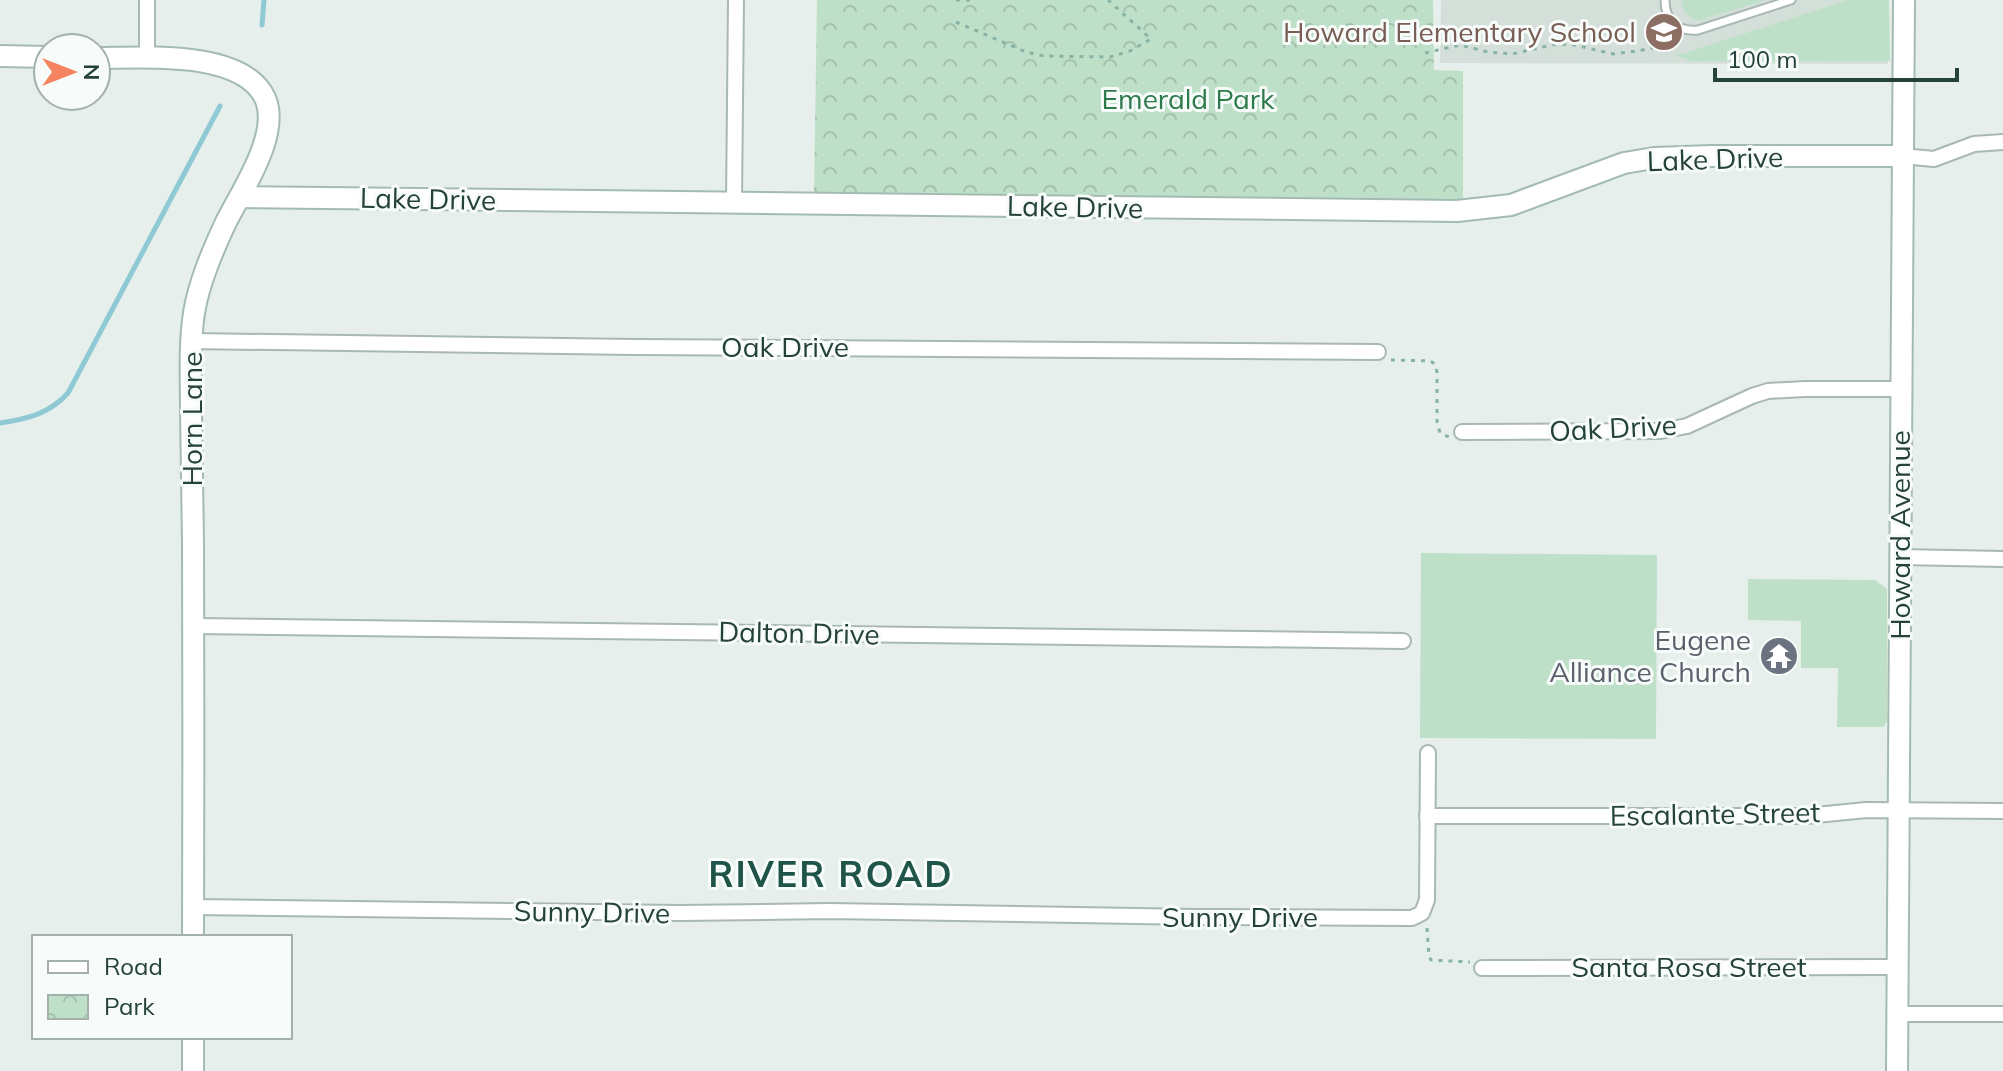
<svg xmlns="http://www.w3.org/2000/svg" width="2003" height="1071" font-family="Mulish,sans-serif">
<defs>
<pattern id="park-crowns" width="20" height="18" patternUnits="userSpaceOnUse" patternTransform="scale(2)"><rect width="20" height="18" fill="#bfe0c8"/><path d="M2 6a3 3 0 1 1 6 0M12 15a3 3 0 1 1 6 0" fill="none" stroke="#a4c1ad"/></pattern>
</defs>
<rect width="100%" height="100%" fill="#e6efeb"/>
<polygon fill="#d4dfda" points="1441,0 1888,0 1888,64 1440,63"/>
<g fill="#bfe0c8">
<polygon points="1681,0 1766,0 1700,20 1693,19 1684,12"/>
<polygon points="1847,0 1889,0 1890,61 1690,61 1673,54 1682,54"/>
<polygon points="1421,553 1657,555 1656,739 1420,738"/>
<polygon points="1748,579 1875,580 1887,589 1887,722 1883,727 1837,727 1838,668 1801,668 1801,621 1748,620"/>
</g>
<polygon fill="url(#park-crowns)" points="817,0 1433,0 1434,70 1463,71 1463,200 814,194"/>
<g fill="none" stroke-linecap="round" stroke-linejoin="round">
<g stroke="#8ec9d4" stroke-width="5">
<polyline points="262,25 264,0"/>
<path d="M0 423C27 419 49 414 68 393L220 106"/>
</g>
<defs>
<path id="lane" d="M1665 0C1665 21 1678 32 1698 30L1791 0"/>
<g id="street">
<polyline points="147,58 147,0"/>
<polyline points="1902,156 1934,159 1974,144 2003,142"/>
<polyline points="734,203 736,0"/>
<polyline points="191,341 634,347 1378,352"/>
<polyline points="1462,432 1661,431 1687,426 1752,396 1768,391 1805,389 1902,389"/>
<polyline points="1900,557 2003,559"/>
<polyline points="194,626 1403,641"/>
<polyline points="1427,816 1806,816 1866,810 2003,811"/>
<polyline points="193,907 680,913 830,911 1196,917 1412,918 1422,913 1427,900 1428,753"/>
<polyline points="1482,968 1897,967"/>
<polyline points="1897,1014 2003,1014"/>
</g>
<g id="secondary">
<polyline points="0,56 48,57"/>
<path d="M96 58C141 58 242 49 265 98 281 134 242 190 226 222 213 250 199 282 194 313 189 345 191 378 191 410 192 454 192 499 193 543 194 674 193 806 193 937"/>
<polyline points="240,197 1457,211 1511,205 1624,163 1654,158 1712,156 1902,156"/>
<polyline points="193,1037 193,1071"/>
<polyline points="1897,1071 1904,0"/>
</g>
</defs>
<use href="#lane" stroke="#a8b8b2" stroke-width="11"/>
<use href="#street" stroke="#a8b8b2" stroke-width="18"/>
<use href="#secondary" stroke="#a4bbb3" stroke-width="24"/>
<g stroke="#86b3a5" stroke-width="3" stroke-dasharray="4 6" stroke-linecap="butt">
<polyline points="956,0 974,0"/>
<polyline points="956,22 1026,52 1044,56 1110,57 1130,51 1151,39 1108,0"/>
<polyline points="1425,53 1460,45 1488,52 1512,54 1556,44 1575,45 1613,54 1638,51 1670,44 1679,38"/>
<polyline points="1391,360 1430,361 1435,364 1437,372 1437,421 1440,433 1449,437"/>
<polyline points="1427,928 1429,956 1431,960 1470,962"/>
</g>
<use href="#lane" stroke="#fff" stroke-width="7"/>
<use href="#street" stroke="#fff" stroke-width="14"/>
<use href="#secondary" stroke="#fff" stroke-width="20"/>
</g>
<defs>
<symbol id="school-disc" viewBox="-11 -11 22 22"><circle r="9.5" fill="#8d6e63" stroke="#f7fbf9"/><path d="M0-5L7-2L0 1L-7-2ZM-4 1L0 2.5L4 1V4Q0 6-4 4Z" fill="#fff"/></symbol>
<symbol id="temple-disc" viewBox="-11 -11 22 22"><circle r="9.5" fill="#6b7280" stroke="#f7fbf9"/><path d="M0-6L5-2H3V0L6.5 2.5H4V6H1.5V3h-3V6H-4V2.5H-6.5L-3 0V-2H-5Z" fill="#fff"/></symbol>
</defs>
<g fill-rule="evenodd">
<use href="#school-disc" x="1642" y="10" width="44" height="44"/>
<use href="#temple-disc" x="1757" y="634" width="44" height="44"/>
</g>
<g text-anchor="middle" stroke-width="6" stroke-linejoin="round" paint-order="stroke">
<g font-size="28" fill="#785e54" stroke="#f7fbf9" text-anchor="end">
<text x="1636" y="42">Howard Elementary School</text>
</g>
<g font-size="28" fill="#2d7a4b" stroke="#f7fbf9">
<text x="1188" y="109">Emerald Park</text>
</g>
<g font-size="28" fill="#24423a" stroke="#f7fbf9">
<text transform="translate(1715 159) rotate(-2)" y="10">Lake Drive</text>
<text transform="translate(428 199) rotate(1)" y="10">Lake Drive</text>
<text transform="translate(1075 207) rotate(1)" y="10">Lake Drive</text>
<text x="785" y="357">Oak Drive</text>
<text transform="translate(192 419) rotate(-90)" y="10">Horn Lane</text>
<text transform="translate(1613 428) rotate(-3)" y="10">Oak Drive</text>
<text transform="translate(1900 535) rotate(-90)" y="10">Howard Avenue</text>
<text transform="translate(799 633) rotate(1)" y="10">Dalton Drive</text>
<text transform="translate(1715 814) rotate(-1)" y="10">Escalante Street</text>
<text transform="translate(592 912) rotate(1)" y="10">Sunny Drive</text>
<text x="1240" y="927">Sunny Drive</text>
<text x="1689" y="977">Santa Rosa Street</text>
</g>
<g font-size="28" fill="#5b616d" stroke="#f7fbf9" text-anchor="end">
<text x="1751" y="650">Eugene<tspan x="1751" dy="32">Alliance Church</tspan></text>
</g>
<g font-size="36" font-weight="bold" letter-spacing="2" fill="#1f5548" stroke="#f7fbf9">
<text x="831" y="887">RIVER ROAD</text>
</g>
</g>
<rect x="32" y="935" width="260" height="104" fill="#f7fbf9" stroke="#a3b1ad" stroke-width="2"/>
<rect x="48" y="961" width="40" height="12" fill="#ffffff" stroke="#a3b1ad" stroke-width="2"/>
<text x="104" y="975" font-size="24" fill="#24423a">Road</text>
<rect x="48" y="995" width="40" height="24" fill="url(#park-crowns)" stroke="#a3b1ad" stroke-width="2"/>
<text x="104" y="1015" font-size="24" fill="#24423a">Park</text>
<g transform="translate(72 72) rotate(90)"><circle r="38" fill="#f7fbf9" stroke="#a3b1ad" stroke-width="2"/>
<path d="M0-6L14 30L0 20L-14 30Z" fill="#f4845f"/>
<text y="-12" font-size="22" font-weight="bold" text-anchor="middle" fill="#24423a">N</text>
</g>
<path d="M1715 68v12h242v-12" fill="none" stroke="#24423a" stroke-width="4"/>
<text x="1727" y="68" font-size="24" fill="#24423a" stroke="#f7fbf9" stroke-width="6" paint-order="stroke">100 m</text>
</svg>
